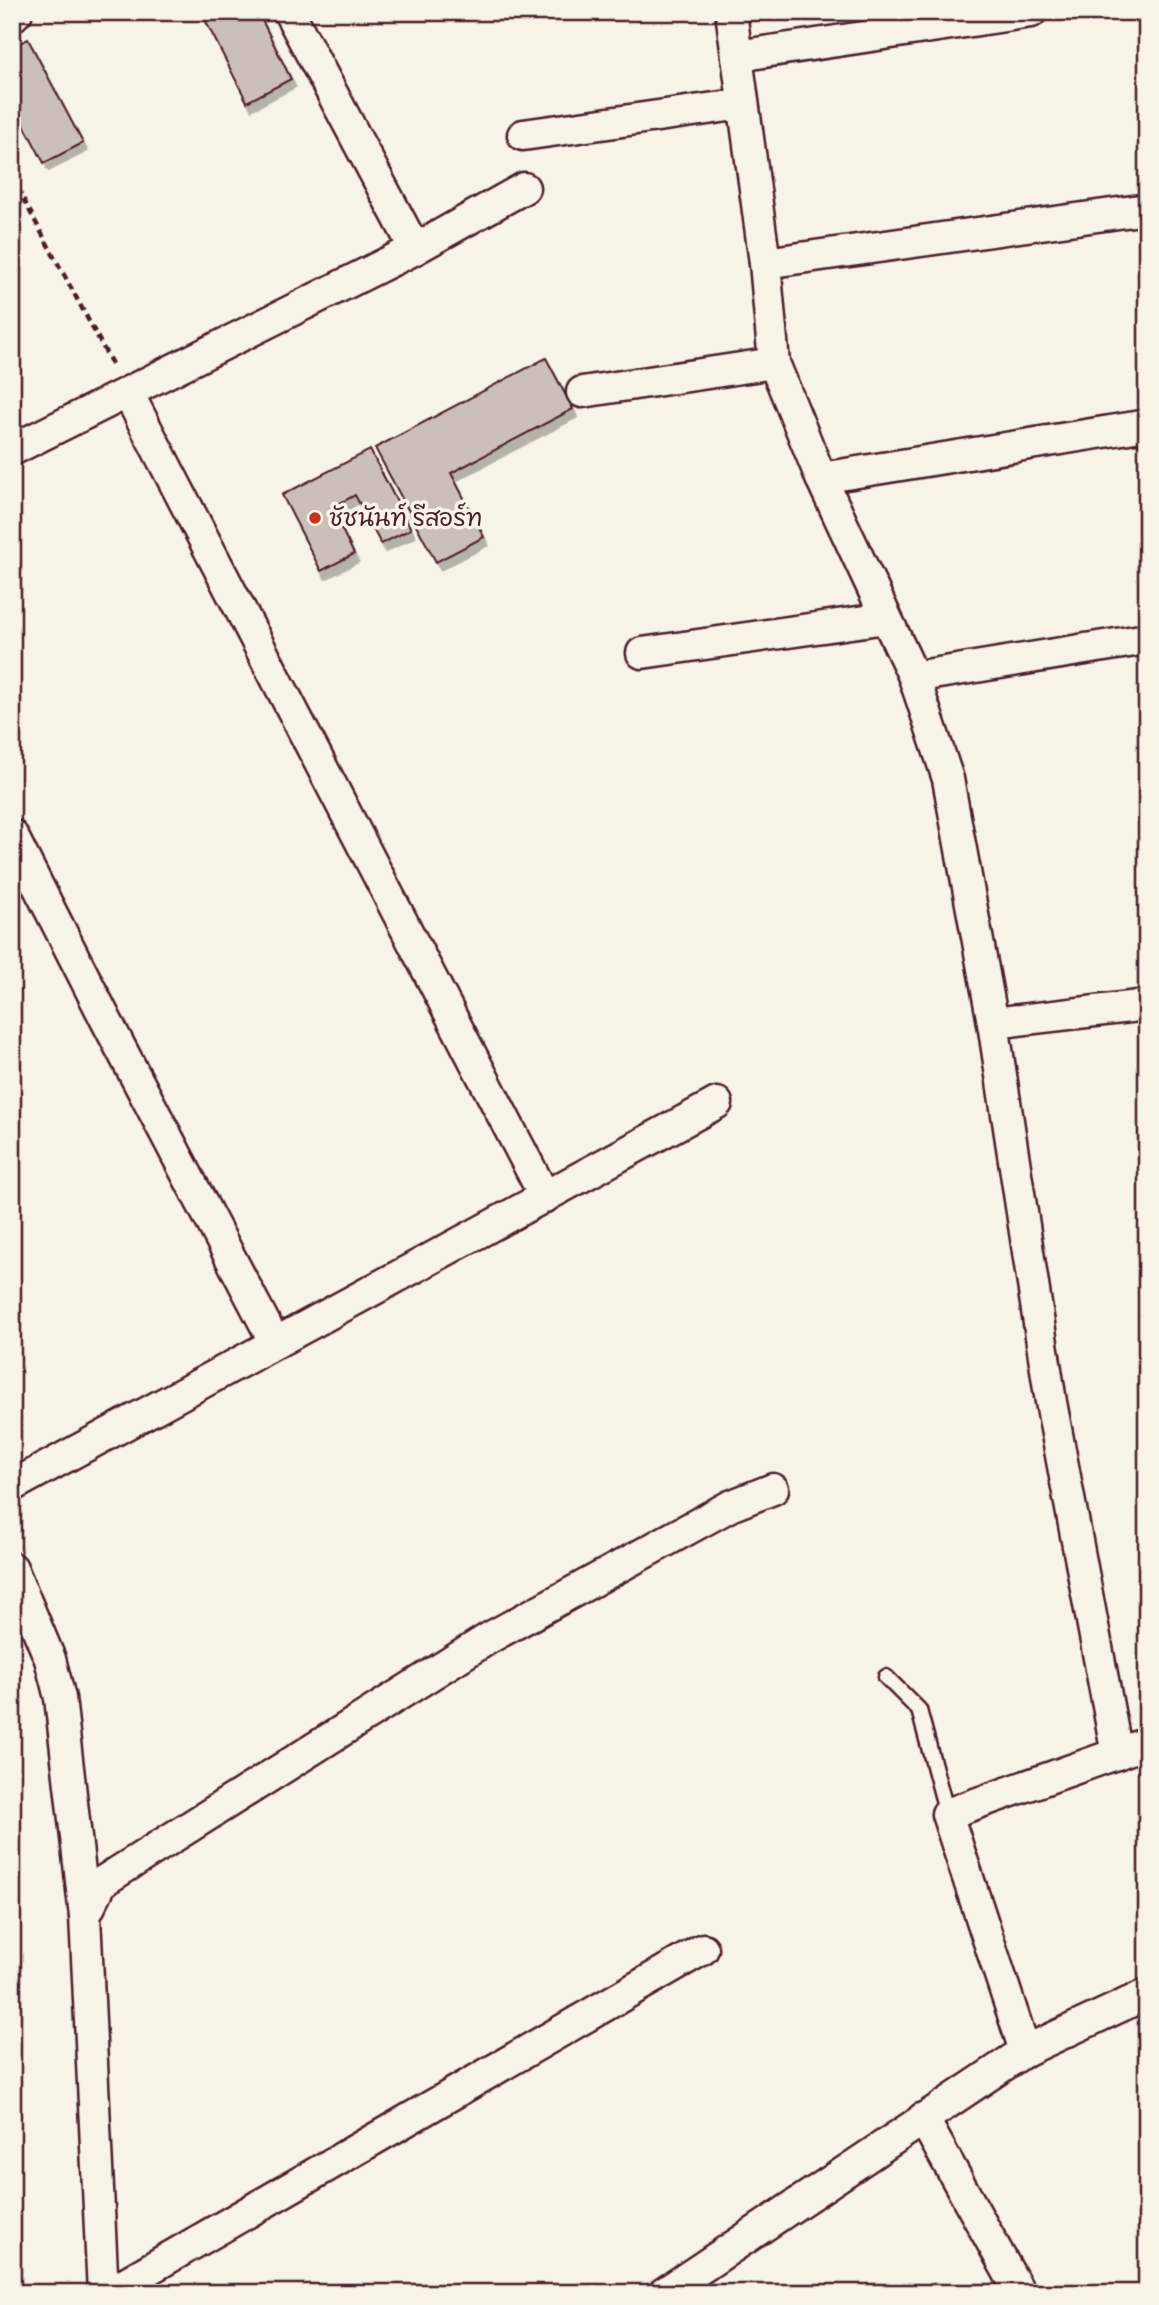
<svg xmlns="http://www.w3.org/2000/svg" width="1159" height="2305" font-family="Delius,'Playpen Sans Thai',sans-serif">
<defs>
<filter id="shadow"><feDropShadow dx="4.5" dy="8" stdDeviation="0" flood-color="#0004"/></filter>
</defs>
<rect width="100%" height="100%" fill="#f7f3e8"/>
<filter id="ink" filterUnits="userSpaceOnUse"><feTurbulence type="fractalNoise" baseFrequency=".0143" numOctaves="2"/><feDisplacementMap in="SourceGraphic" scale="14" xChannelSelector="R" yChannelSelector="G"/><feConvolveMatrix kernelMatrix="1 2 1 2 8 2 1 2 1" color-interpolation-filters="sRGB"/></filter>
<g filter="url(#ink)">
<g fill="#ccbfb9" stroke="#4a1f2b" stroke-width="2" filter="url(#shadow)">
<polygon points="201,12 258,12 291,79 247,102"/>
<polygon points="28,39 83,143 44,163 12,102 12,47"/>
<polygon points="546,358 573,409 451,473 484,537 436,562 375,448"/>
<polygon points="370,450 411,529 381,544 355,495 331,508 354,554 321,571 282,495"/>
</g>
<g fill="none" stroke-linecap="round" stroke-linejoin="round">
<defs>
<polyline id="lane" points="886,1677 919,1710 947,1814"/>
<g id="street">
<polyline points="289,12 415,249 524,188"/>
<polyline points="731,12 765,263 774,363 821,478 914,677 948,779 993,1023 1051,1402 1117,1754"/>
<polyline points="12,17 17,12"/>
<polyline points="737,56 1031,12"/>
<polyline points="523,135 743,104"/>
<polyline points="765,263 1147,209"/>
<polyline points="582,392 774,363"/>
<polyline points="128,393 545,1197"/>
<polyline points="12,450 415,249"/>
<polyline points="821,478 1147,425"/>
<polyline points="642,653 886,618"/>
<polyline points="914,677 1147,639"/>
<polyline points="12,835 107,1022 275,1343"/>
<polyline points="993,1023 1147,1005"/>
<polyline points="12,1486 717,1103"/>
<polyline points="12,1568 50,1659 60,1698 85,1916"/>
<polyline points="1025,2051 947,1814 1147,1743"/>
<polyline points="923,2118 1020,2293"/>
<polyline points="103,2293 85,1916 102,1882 489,1638 730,1506 773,1489"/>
<polyline points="108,2293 703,1949"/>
<polyline points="664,2293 1025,2051 1147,1994"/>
</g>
</defs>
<use href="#lane" stroke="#4a1f2b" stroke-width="19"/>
<use href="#street" stroke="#4a1f2b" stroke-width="35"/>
<polyline stroke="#4a1f2b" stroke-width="4.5" stroke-dasharray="7 5" stroke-linecap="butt" points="12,178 112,364"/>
<use href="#lane" stroke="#f7f3e8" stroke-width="14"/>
<use href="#street" stroke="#f7f3e8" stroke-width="30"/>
</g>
</g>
<circle fill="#c8321e" stroke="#f7f3e8" stroke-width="2.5" cx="315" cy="518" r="7"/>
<g text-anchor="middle" stroke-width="7" stroke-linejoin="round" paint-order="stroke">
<g font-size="24" fill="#4a1f2b" stroke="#f7f3e8" text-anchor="start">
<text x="329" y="526">ชัชนันท์ รีสอร์ท</text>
</g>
</g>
<rect width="1159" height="2305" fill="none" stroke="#f7f3e8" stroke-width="42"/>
<rect x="21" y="21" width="1117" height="2263" fill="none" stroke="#4a1f2b" stroke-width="2.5" filter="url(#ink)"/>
</svg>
